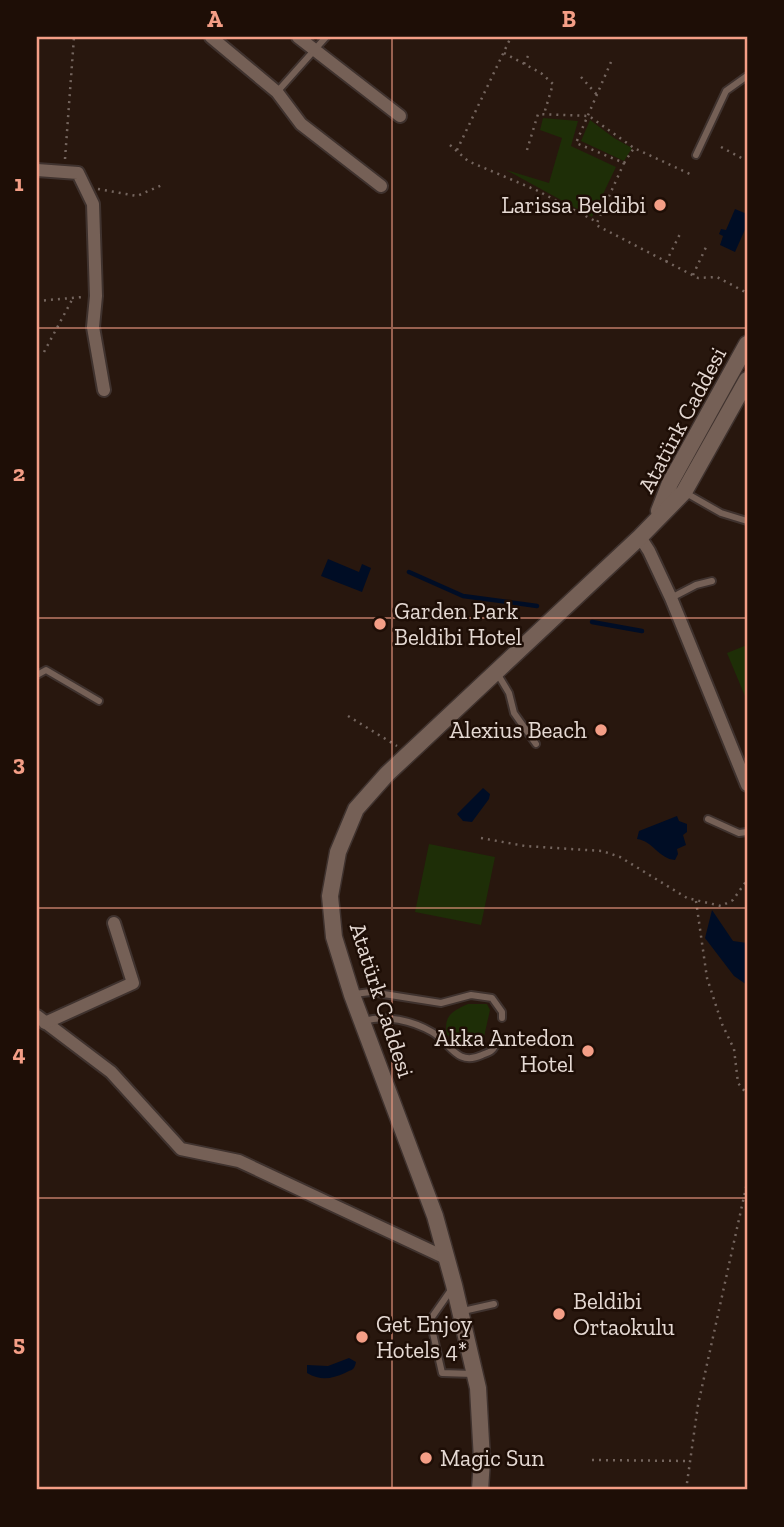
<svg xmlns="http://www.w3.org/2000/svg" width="784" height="1527" font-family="'Zilla Slab',serif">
<rect width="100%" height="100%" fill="#28170e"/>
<g fill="#1e2e07">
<polygon points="543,118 578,121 571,146 616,167 592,217 506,170 549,183 562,138 540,130"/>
<polygon points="590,120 614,138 632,148 624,161 581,141"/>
<polygon points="747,645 747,701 727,653"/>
<polygon points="429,844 495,857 481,925 415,912"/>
<path d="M468 1004H487L490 1010 482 1046 471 1047 447 1035C443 1016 452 1011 468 1004Z"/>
</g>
<g fill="#000d25">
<polygon points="735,209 747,214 747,225 735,252 720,245 723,236 719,234 721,229 726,230"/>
<polygon points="328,559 359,572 362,564 371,568 362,592 321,576"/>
<polygon points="483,788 490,794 489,799 472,822 463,821 457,814"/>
<path d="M677 816 679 821 687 824V832L683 835 686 845 677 849 678 854 675 860C659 859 653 841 637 839L639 831Z"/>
<polygon points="712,910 733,941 747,943 747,985 734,976 705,938"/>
<path d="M349 1358 356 1362C354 1371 352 1369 345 1373 331 1379 321 1381 307 1373V1365L328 1366Z"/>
</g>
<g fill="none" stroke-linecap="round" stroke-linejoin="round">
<g stroke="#000d25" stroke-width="4.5">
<polyline points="409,572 463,596 537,606"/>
<polyline points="592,622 642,631"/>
</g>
<defs>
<g id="service">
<polyline points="277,92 326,37"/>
<polyline points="696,155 726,91 747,76"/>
<polyline points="686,493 721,513 747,521"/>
<polyline points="671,598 696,585 712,581"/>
<polyline points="497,673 509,693 514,713 536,744"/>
<polyline points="37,675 46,670 99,701"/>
<polyline points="708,819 739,833 747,832"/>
<polyline points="354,994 371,992 441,1003 471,995 492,998 502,1012 502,1018"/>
<path d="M364 1021C385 1014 413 1021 432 1032 450 1042 456 1067 482 1055 489 1052 492 1052 495 1046"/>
<polyline points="451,1290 430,1320 442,1373 473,1374"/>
<polyline points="463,1311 494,1304"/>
</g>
<g id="minor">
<polyline points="211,37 277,92 301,124 381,186"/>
<polyline points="298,37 400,116"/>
<polyline points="37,170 78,173 93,204 96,296 93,327 104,390"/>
<polyline points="640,537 649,551 671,598 747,785"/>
<polyline points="37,1016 111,1072 181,1149 239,1161 446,1258"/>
<polyline points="45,1023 133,983 114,923"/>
</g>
<g id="tertiary">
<polyline points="659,511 670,483 747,344"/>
<polyline points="480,1490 482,1460 478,1388 454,1285 435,1216 352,995 334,937 330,896 338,852 356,809 387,774 640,537 684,492 747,380"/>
</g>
</defs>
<use href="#service" stroke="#3f322e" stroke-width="10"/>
<use href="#minor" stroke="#3f322e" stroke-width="16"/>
<use href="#tertiary" stroke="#3f322e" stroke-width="19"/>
<g stroke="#74655e" stroke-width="2.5" stroke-dasharray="2 5" stroke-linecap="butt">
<polyline points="504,53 541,73 553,84 544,114"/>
<polyline points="611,62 576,143 624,163 596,225 698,278 717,277 747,293"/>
<polyline points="524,64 530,52"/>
<polyline points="581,77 598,96"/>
<polyline points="450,145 468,161 536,190 597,222"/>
<polyline points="721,147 747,161"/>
<polyline points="457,150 511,37"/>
<polyline points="527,150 538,114 589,116 634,148 692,175"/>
<polyline points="65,159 74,37"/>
<polyline points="624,163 634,148"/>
<polyline points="98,189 137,196 162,185"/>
<polyline points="666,262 681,232"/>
<polyline points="693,275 707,245"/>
<polyline points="37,301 83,297"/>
<polyline points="44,352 73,298"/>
<polyline points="348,716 397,746"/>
<polyline points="481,838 525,846 602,851 620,857 687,898 721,906 733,900 747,880"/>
<polyline points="696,901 707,978 722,1024 734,1049 738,1083 747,1094"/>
<polyline points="592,1460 690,1461"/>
<polyline points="686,1490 698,1405 747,1183"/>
</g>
<use href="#service" stroke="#756056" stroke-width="6"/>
<use href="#minor" stroke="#756056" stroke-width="12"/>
<use href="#tertiary" stroke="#756056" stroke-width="16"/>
</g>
<path fill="none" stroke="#f49e86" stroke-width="2" stroke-opacity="0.55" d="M392 37V1490M37 328H747M37 618H747M37 908H747M37 1198H747"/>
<g fill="#f49e86" stroke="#1e0e06" stroke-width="2.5">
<circle cx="660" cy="205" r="7"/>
<circle cx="380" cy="624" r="7"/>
<circle cx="601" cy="730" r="7"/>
<circle cx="588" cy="1051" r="7"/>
<circle cx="559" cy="1314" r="7"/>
<circle cx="362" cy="1337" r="7"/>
<circle cx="426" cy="1458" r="7"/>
</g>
<g text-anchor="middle" stroke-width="5" stroke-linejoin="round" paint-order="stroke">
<g font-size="23" fill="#e5d9d3" stroke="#1e0e06" text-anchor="start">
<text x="646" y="213" text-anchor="end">Larissa Beldibi</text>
<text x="394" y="619">Garden Park<tspan x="394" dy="26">Beldibi Hotel</tspan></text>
<text x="587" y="738" text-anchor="end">Alexius Beach</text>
<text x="574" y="1046" text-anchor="end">Akka Antedon<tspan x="574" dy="26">Hotel</tspan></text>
<text x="573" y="1309">Beldibi<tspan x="573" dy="26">Ortaokulu</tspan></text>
<text x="376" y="1332">Get Enjoy<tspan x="376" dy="26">Hotels 4*</tspan></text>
<text x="440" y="1466">Magic Sun</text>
</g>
<g font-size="23" fill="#e5d9d3" stroke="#1e0e06">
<text transform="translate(682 420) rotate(-62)" y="8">Atatürk Caddesi</text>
<text transform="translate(382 1000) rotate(72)" y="8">Atatürk Caddesi</text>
</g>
</g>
<rect width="784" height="1527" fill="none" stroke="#1e0e06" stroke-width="77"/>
<rect x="38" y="38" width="708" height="1450" fill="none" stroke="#f49e86" stroke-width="2.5"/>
<g font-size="23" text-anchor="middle" font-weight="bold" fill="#f49e86">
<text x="215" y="27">A</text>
<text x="569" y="27">B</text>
<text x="19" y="191">1</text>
<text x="19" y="481">2</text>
<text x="19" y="771">3</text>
<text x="19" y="1061">4</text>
<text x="19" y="1351">5</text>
</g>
</svg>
